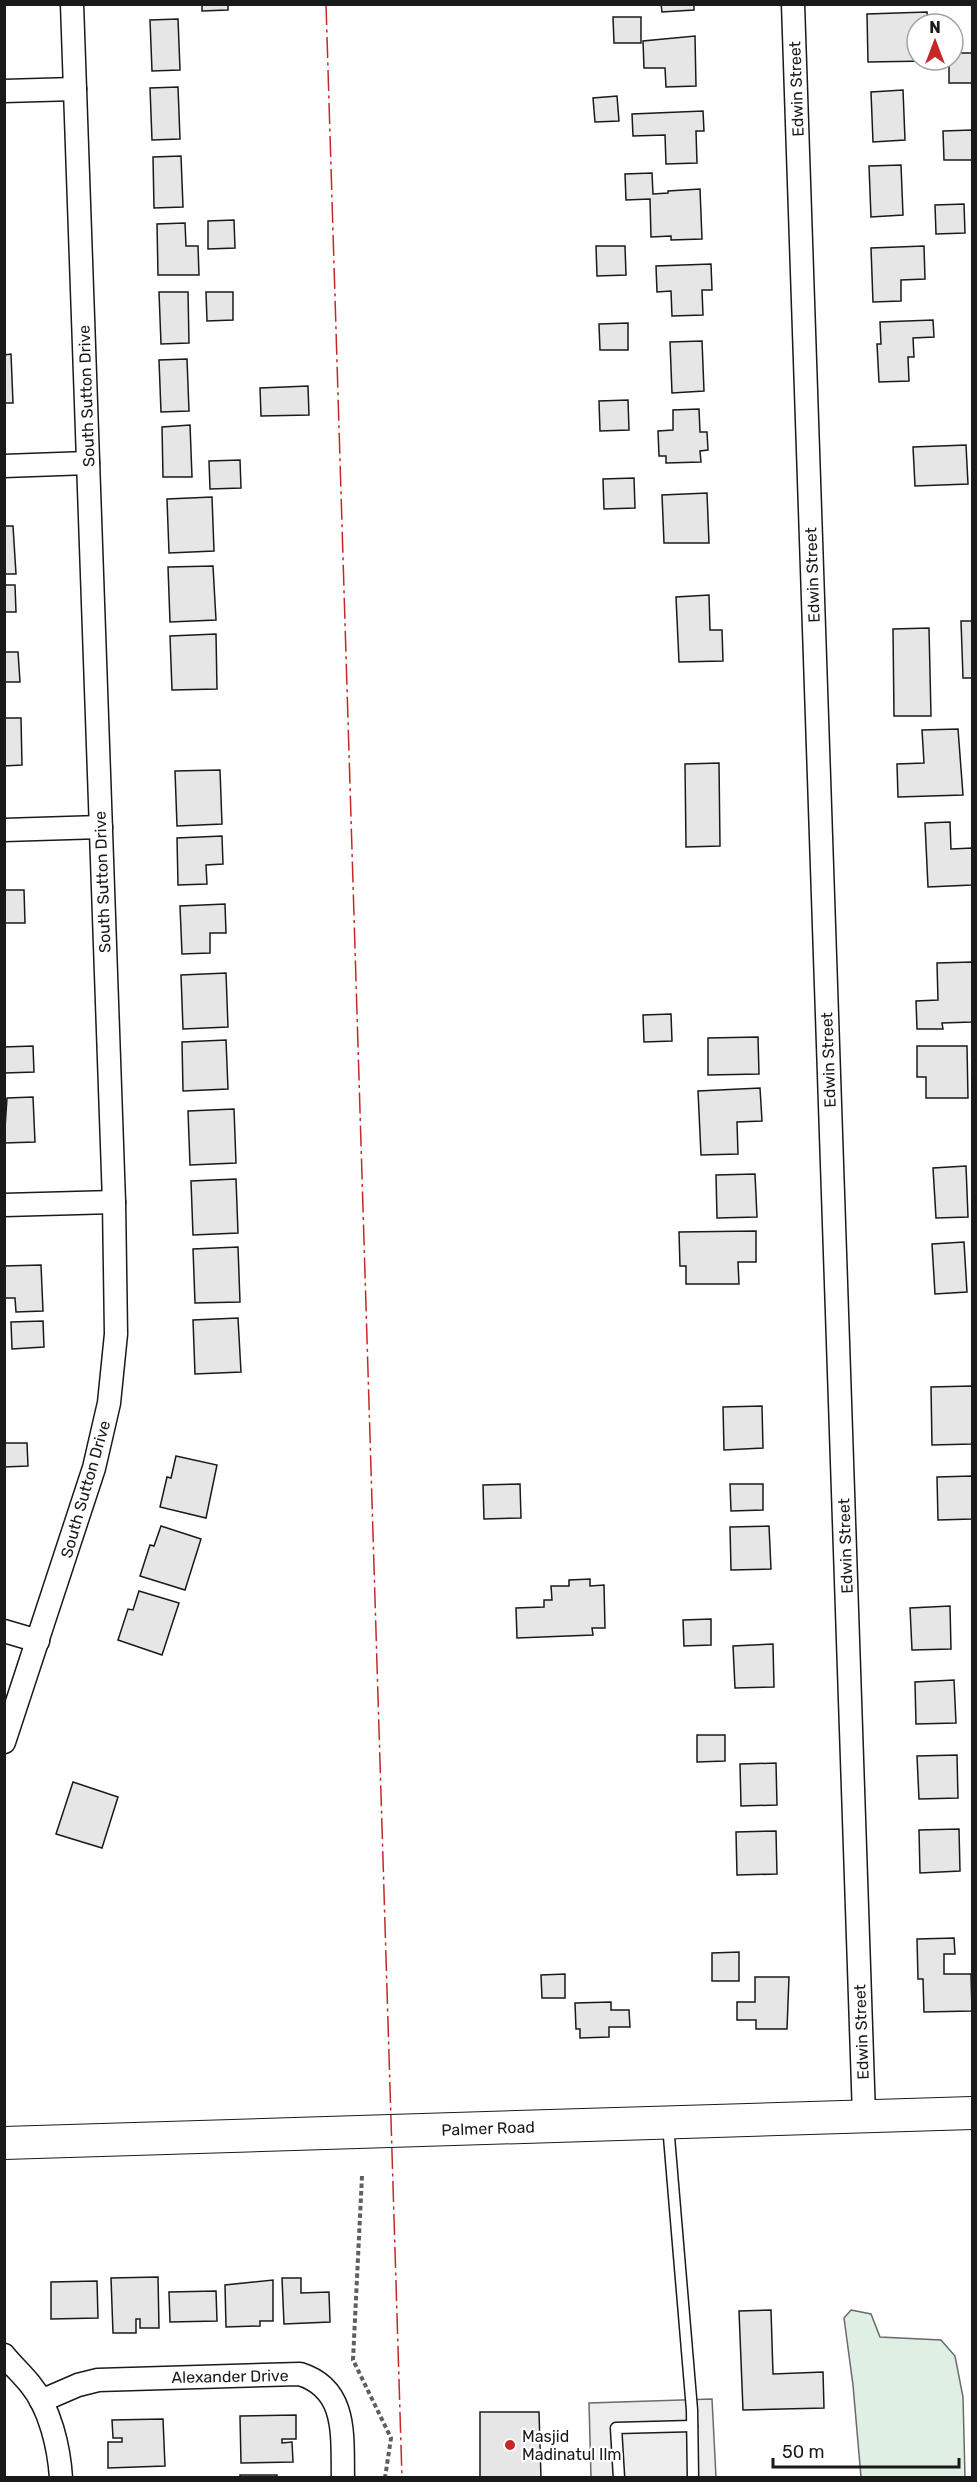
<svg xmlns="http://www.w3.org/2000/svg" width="977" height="2482" font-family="Rubik,sans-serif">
<rect width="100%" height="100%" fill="#fff"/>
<polygon fill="#e0efe3" stroke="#6a6a6a" stroke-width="1.5" points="851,2310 871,2314 880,2337 941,2340 955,2356 963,2397 965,2477 861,2477 853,2385 844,2318"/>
<polygon fill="#ededed" stroke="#6a6a6a" stroke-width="1.5" points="712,2399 716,2477 591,2477 589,2403"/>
<g fill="#e6e6e6" stroke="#1a1a1a" stroke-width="1.5">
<polygon points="202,4 228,4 228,10 202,11"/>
<polygon points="661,4 694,4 694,10 662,12"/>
<polygon points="927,12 928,24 917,24 917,60 929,61 868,62 867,14"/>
<polygon points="613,17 641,17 641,43 614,43"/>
<polygon points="178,19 180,70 152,71 150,20"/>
<polygon points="695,36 696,86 666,87 665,68 644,68 643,41"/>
<polygon points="953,53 972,53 972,83 949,83 949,60 953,60"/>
<polygon points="178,87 180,139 152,140 150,88"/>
<polygon points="903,90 905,140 873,142 871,92"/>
<polygon points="617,96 619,121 595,122 593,98"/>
<polygon points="703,111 704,131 696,131 697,163 666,164 665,135 633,136 632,114"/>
<polygon points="972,130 972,160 944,160 943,131"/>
<polygon points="181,156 183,207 154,208 153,157"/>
<polygon points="901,165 903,215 871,217 869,166"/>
<polygon points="652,173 653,194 668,193 668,191 700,189 702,239 671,240 671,236 651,237 650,199 626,200 625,174"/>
<polygon points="964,204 965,233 936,234 935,205"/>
<polygon points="234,220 235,248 208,249 208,221"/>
<polygon points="185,223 186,246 198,246 199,275 158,275 157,224"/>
<polygon points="596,246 625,246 626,275 597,276"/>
<polygon points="924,246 925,279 901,280 901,301 873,302 871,248"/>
<polygon points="711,264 712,290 702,290 703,315 672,316 671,291 657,292 656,266"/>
<polygon points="159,292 188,292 189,343 161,344"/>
<polygon points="206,292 233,292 233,320 207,321"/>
<polygon points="933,320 934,337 913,338 914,357 908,357 909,381 879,382 877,344 881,344 880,322"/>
<polygon points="628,323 628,350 600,350 599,324"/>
<polygon points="702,341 704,391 672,393 670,342"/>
<polygon points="11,354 13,403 4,403 4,355"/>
<polygon points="187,359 189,411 161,412 159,360"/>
<polygon points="308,386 309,415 261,416 260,388"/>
<polygon points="628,400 629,430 600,431 599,401"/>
<polygon points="699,409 700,432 707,432 708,450 700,451 701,462 666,463 666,456 659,456 658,431 673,430 673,410"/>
<polygon points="190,425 192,477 163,477 162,427"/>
<polygon points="966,445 968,484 915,486 913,447"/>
<polygon points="240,460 241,488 210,489 209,461"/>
<polygon points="634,478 635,508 604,509 603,479"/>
<polygon points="707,493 709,543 664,543 662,495"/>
<polygon points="212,497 214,551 169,553 167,499"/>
<polygon points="4,526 13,526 16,574 4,574"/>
<polygon points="213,566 216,620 170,622 168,567"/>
<polygon points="4,585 15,585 16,612 4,612"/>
<polygon points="709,595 710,630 722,630 723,661 679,662 676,597"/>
<polygon points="961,621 972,621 972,678 963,678"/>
<polygon points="929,628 931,716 894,716 893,629"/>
<polygon points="216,634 217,689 172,690 170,636"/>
<polygon points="4,652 18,652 20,682 4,682"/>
<polygon points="4,718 21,718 22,765 4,766"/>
<polygon points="958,729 963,795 898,797 897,764 924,763 922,730"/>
<polygon points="719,763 720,846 686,847 685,764"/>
<polygon points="220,770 222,824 177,826 175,771"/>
<polygon points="950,822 951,849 972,848 972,885 928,887 925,823"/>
<polygon points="222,836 223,864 206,865 207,884 178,885 177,838"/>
<polygon points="4,890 24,890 25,923 4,923"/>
<polygon points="225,904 226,933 210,933 210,953 182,954 180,906"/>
<polygon points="972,962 972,1022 942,1023 943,1029 917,1029 916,1001 938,1000 937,963"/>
<polygon points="226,973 228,1027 183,1029 181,975"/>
<polygon points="671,1014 672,1041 644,1042 643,1015"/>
<polygon points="758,1037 759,1074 708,1075 708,1038"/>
<polygon points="226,1040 228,1089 183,1091 182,1042"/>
<polygon points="33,1046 34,1072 5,1073 4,1047"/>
<polygon points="917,1046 967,1046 968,1098 926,1098 926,1077 917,1077"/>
<polygon points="760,1088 762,1121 737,1122 738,1154 701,1155 698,1091"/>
<polygon points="33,1097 35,1142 4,1143 7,1098"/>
<polygon points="234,1109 236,1163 190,1165 188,1111"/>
<polygon points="966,1166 968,1217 936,1218 933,1168"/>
<polygon points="755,1174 757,1217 717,1218 716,1175"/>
<polygon points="236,1179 238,1233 193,1235 191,1181"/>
<polygon points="756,1231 756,1262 738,1262 739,1284 686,1284 686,1266 680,1266 679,1232"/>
<polygon points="964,1242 967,1292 935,1294 932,1244"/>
<polygon points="238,1247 240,1302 195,1303 193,1249"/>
<polygon points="41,1265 43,1311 16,1312 15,1298 4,1298 4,1266"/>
<polygon points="238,1318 241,1372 195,1374 193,1320"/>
<polygon points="43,1321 44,1347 12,1349 11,1322"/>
<polygon points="972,1386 972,1444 932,1445 931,1387"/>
<polygon points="762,1406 763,1448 724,1450 723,1407"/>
<polygon points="4,1443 27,1443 28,1466 4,1467"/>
<polygon points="176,1456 217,1465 206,1518 160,1507 167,1477 171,1478"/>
<polygon points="972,1476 972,1519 938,1520 937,1477"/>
<polygon points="520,1484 521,1518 484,1519 483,1485"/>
<polygon points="730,1484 763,1484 763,1510 731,1511"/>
<polygon points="161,1526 201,1539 185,1590 140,1576 150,1545 154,1546"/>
<polygon points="769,1526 771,1569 731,1570 730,1527"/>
<polygon points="590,1579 590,1586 604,1585 605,1628 592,1628 593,1635 517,1638 516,1608 544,1607 544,1600 552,1600 551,1586 569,1586 569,1580"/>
<polygon points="139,1591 179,1603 162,1655 118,1640 128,1609 133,1610"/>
<polygon points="950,1606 951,1649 912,1650 910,1608"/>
<polygon points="711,1619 711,1645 684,1646 683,1620"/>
<polygon points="773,1644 774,1687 735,1688 733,1646"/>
<polygon points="954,1680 956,1723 916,1724 915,1682"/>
<polygon points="697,1735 725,1735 725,1761 697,1762"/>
<polygon points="957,1755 958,1798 919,1799 917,1756"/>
<polygon points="776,1763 777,1805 741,1806 740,1764"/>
<polygon points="73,1782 118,1797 102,1848 56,1834"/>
<polygon points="959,1829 960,1871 920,1873 919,1830"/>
<polygon points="776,1831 777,1874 737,1875 736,1832"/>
<polygon points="954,1938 955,1954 944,1954 944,1974 971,1974 972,2011 924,2012 923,1979 918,1979 917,1939"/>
<polygon points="739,1952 739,1981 712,1981 712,1953"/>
<polygon points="565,1974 565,1998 542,1998 541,1975"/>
<polygon points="755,1977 789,1977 787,2029 756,2029 756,2020 737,2020 737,2002 755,2002"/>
<polygon points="611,2002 611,2010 629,2010 630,2027 609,2027 609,2037 580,2038 580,2029 576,2029 575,2003"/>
<polygon points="158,2277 159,2328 140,2328 140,2319 136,2319 136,2333 113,2333 111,2278"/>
<polygon points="282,2278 301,2278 301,2293 329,2292 330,2322 284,2324"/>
<polygon points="273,2280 273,2321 260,2321 260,2326 226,2327 225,2285"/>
<polygon points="97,2281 98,2318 51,2319 51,2282"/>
<polygon points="216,2291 217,2321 170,2322 169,2292"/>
<polygon points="771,2310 773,2374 823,2372 824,2408 743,2410 739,2311"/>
<polygon points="480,2412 539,2412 541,2478 480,2478"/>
<polygon points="296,2415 296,2439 282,2439 282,2443 292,2442 293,2462 241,2463 240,2416"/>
<polygon points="163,2419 165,2466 108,2468 108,2442 122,2442 122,2438 113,2438 112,2420"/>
<rect x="240" y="2475" width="37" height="3"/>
</g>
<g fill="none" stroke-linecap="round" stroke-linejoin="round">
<defs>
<g id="lane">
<polyline points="668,2125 692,2410 693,2478"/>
<polyline points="619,2478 616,2428 692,2426"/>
</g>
<g id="street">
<polyline points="793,4 864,2116"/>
<polyline points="4,91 75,89"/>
<polyline points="4,466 88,463"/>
<polyline points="4,830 101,827"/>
<polyline points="4,1205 114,1202"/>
<polyline points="4,1631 38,1641"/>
<polyline points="4,1742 94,1468 109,1403 116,1334 114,1202 72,4"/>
<path d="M4 2355C12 2365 22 2374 30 2384 50 2408 59 2447 61 2478"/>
<path d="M41 2401 78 2385 98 2380 300 2374C348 2389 342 2436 343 2478"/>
</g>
<polyline id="secondary" points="4,2143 972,2113"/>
</defs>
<use href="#lane" stroke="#1a1a1a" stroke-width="13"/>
<use href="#street" stroke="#1a1a1a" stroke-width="25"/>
<use href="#secondary" stroke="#1a1a1a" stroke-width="34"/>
<polyline stroke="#5f5f5f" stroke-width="4" stroke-dasharray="4.5 3" stroke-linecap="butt" points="362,2176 353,2360 391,2438 385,2478"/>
<use href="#lane" stroke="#fff" stroke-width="10"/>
<use href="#street" stroke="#fff" stroke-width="22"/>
<use href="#secondary" stroke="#fff" stroke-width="32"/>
<polyline stroke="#c62828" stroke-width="1.5" stroke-dasharray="21 4.5 3 4.5" stroke-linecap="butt" points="326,4 402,2478"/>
</g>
<circle fill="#c62828" stroke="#fff" stroke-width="2" cx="510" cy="2445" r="6"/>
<g text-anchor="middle" stroke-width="4.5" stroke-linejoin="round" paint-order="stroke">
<g font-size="16" fill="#1a1a1a" stroke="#fff">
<text transform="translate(796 89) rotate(-92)" y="6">Edwin Street</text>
<text transform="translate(86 396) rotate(-92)" y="6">South Sutton Drive</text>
<text transform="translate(812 575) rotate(-92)" y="6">Edwin Street</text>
<text transform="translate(102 882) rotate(-92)" y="6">South Sutton Drive</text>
<text transform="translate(828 1060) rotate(-92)" y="6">Edwin Street</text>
<text transform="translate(85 1489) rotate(-74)" y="6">South Sutton Drive</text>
<text transform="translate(845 1546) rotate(-92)" y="6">Edwin Street</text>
<text transform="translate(861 2032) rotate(-92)" y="6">Edwin Street</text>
<text transform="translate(488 2128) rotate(-2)" y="6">Palmer Road</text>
<text transform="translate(230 2376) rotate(-1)" y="6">Alexander Drive</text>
</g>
<g font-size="16" fill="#1a1a1a" stroke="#fff" text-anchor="start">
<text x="522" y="2442">Masjid<tspan x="522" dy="18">Madinatul Ilm</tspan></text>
</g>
</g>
<rect width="977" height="2482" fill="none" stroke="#1a1a1a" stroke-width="12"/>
<g transform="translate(935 42)"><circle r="28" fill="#ffffff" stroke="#a3a3a3" stroke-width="1.5"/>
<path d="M0-4.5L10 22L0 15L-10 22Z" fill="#c62828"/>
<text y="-9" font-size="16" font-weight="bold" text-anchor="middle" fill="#1a1a1a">N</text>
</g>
<path d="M773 2458v9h186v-9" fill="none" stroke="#1a1a1a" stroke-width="3"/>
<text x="782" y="2458" font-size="18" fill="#1a1a1a" stroke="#ffffff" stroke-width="4.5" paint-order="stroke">50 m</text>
</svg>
